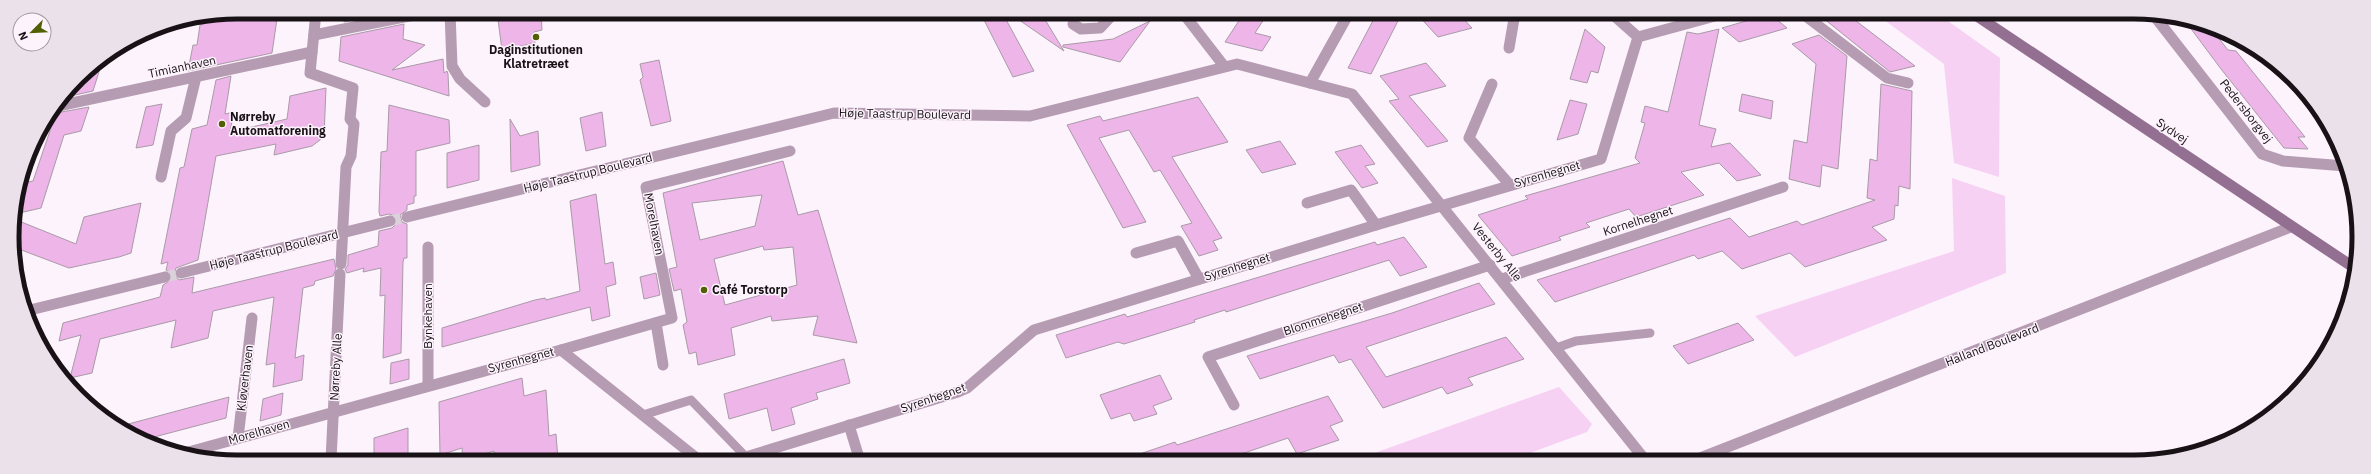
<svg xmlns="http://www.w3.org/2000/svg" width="2371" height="474" font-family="'IBM Plex Sans',sans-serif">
<rect width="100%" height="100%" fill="#fdf3fc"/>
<g fill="#f7d1f3">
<polygon points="1876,14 1938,14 2000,58 1999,177 1954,163 1944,64"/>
<polygon points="1952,178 2005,196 2006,273 1795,357 1755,316 1954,251"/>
<polygon points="1559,387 1592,424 1587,432 1508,461 1352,461"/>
</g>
<g fill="#eeb5e9" stroke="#a99aa7" fill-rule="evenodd">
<polygon points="237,12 278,12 272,53 188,71 193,45 197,45 200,25 206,23 207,18"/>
<polygon points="344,12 393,12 344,22"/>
<polygon points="497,12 541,12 542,30 534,32 535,43 502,50"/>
<polygon points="1009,13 1041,13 1064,51"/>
<polygon points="1244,13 1268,13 1255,33 1271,37 1262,51 1225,42"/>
<polygon points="1377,13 1402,13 1371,74 1348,68"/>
<polygon points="1416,13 1458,13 1472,28 1438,37"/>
<polygon points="1003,14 1034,71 1013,77 983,18"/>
<polygon points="1770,14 1787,28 1739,42 1722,28"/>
<polygon points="1818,14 1847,14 1915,66 1890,72"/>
<polygon points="1150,21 1120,62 1063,47 1063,45 1113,39"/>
<polygon points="2186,22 2213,31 2228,50 2236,51 2305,137 2298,137 2308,149 2284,148 2221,69"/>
<polygon points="404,24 403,39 425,45 392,70 443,59 444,73 447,71 448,74 449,96 339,61 341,37"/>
<polygon points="1585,29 1605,47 1598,73 1591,71 1587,83 1570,79"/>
<polygon points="1719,29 1699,125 1716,129 1711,147 1730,143 1761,175 1737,181 1719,163 1681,172 1704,195 1636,217 1629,209 1586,223 1590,227 1559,237 1561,240 1512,256 1478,215 1528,199 1525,196 1640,163 1635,158 1645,123 1641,122 1645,106 1668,112 1687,32 1698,34"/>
<polygon points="1819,35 1847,56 1838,169 1822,165 1820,187 1789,179 1794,140 1807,143 1816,64 1792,44"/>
<polygon points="659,60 671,121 651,126 640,80 643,77 640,64"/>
<polygon points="102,62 93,91 66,97 78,78"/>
<polygon points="1426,63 1446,86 1409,96 1448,141 1427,147 1389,101 1399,99 1380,76"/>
<polygon points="231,76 225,114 234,112 230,132 287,119 290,96 326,88 324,137 312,146 274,155 276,144 216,156 198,260 176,268 174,274 179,280 194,277 192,293 334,259 336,269 333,276 315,281 314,285 303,288 295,358 304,355 302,380 273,387 275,363 266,365 274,297 213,311 208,338 171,348 176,320 100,339 92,373 70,378 81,335 59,341 63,323 160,297 163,285 172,279 170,272 166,270 168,262 161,264 180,168 184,167 192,129 207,125 216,80"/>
<polygon points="1881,84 1912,91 1910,189 1899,186 1898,206 1895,205 1894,219 1872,227 1887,240 1805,267 1790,253 1742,269 1722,251 1698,259 1694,255 1555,302 1537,280 1730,218 1749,237 1797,221 1802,225 1875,200 1867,198 1870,159 1877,161"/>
<polygon points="1742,94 1773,101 1771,119 1739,111"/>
<polygon points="1198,97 1228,142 1172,157 1222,238 1213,241 1218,250 1199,256 1181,226 1192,223 1160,170 1154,172 1129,130 1099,138 1146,222 1123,228 1067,125 1100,116 1103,121"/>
<polygon points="1570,100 1587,104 1578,134 1557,140"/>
<polygon points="162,104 153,145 136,148 146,107"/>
<polygon points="389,105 449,120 450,143 416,151 416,196 414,196 414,203 407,205 407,210 400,215 402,222 407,224 407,258 404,258 403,262 401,353 383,358 385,295 380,296 381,268 363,272 364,268 347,273 345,269 348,265 348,255 378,246 379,231 392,228 397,223 395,216 389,214 380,216 379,212 381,152 387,151"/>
<polygon points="89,107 81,131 64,135 41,208 15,214 23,183 33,181 56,113"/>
<polygon points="602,112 606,146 586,151 580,118"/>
<polygon points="510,119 520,136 538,131 540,165 511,172"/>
<polygon points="1280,141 1296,164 1262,173 1246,150"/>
<polygon points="479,145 479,180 447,188 447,153"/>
<polygon points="1361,145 1375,164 1365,166 1378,183 1362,188 1335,152"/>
<path d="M783 161 798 215 818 210 857 343 813 335 818 316 772 321 771 316 731 328 735 355 698 365 696 352 689 354 683 325 687 322 681 289 674 291 669 269 677 267 663 193ZM762 195 755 226 700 240 692 203ZM763 246 764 250 793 247 797 285 725 305 714 259Z"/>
<polygon points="596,194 605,264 613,262 616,284 606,287 610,316 592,321 590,307 442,347 442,328 535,300 545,298 546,300 580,291 570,201"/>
<polygon points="141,203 131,253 119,257 69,268 16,248 14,219 76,244 84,217"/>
<polygon points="1404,237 1427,267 1400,276 1389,260 1226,312 1225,310 1194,320 1195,322 1124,344 1118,342 1066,358 1056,335 1125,314 1127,317 1375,242 1377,245"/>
<polygon points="656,273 660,295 644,299 640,277"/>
<polygon points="1479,283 1495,304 1366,347 1386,377 1506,337 1524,359 1468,378 1473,385 1447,394 1442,387 1383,408 1351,359 1339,363 1334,355 1260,379 1247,356 1392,313"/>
<polygon points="1738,323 1754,340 1688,364 1673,346"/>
<polygon points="409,359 409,379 390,384 391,363"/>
<polygon points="844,359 850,383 816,393 818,399 791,408 795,424 772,431 767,408 729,419 724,394"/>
<polygon points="1160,375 1172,399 1153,406 1157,414 1134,421 1130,413 1111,419 1100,395"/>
<polygon points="522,378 524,396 546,390 549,436 556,434 558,460 496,460 494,451 463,460 462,448 440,455 439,402"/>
<polygon points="283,393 281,415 260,421 263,399"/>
<polygon points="1328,396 1343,421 1330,426 1339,440 1297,454 1288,438 1221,461 1128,461 1128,458 1175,442 1177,445"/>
<polygon points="229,397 226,418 158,436 143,440 137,439 121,426"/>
<polygon points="408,428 408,460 374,460 374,438"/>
</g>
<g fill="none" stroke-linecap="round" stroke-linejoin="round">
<g stroke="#dbd1da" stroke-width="11" stroke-dasharray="11 5.5" stroke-linecap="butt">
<polyline points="390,221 407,217"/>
<polyline points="165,277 181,273"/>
</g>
<g stroke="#b59cb2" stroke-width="9">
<polyline points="1556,348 1576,341 1650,333"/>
<polyline points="643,415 691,400 746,457"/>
</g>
<g stroke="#b59cb2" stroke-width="11">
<polyline points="316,12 310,73 353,88 350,119 354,124 351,156 346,167 341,264"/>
<polyline points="450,12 452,66 460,79 485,102"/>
<polyline points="1183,13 1224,66"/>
<polyline points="1803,14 1887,78 1908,83"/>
<polyline points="2156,18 2262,154 2283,161 2345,166"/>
<polyline points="1073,24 1081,29 1100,28 1114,13"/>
<polyline points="314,35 429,12"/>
<polyline points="1638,37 1726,13"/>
<polyline points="1509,48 1515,13"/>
<polyline points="1310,83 1349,13"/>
<polyline points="1492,84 1469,138 1510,185"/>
<polyline points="58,106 312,52"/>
<polyline points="161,177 171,131 186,118 196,77"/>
<polyline points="1307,203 1351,190 1376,225"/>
<polyline points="407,217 834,113 1030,116 1237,64 1352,94 1646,461"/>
<polyline points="428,247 428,385"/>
<polyline points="1136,253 1178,241 1199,279"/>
<polyline points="181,273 390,221"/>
<polyline points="1502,279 1783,187"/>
<polyline points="24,307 30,310 165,277"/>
<polyline points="656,323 663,365"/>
<polyline points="561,350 672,318 646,187 790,151"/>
<polyline points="1234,405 1208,357 1490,265"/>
<polyline points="849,425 860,461"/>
<polyline points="238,438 252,318"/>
<polyline points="185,453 561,350 699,460"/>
<polyline points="331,460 340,274"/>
<polyline points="736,460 958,392 967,388 1034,330 1376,225 1601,159 1638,37 1611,13"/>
</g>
<polyline stroke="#b59cb2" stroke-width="11" points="1692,461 2291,227"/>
<polyline stroke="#937091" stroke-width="11" points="1974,14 2356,269"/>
</g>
<g fill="#515f00" stroke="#fdf3fc" stroke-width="1.5">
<circle cx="536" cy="37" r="4"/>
<circle cx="222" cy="124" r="4"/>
<circle cx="704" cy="290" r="4"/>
</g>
<g text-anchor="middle" stroke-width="3" stroke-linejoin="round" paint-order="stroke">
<g font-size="12" font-weight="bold" fill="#181217" stroke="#fdf3fc" text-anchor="start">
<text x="536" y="54" text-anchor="middle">Daginstitutionen<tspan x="536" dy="14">Klatretræet</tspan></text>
<text x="230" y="121">Nørreby<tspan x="230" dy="14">Automatforening</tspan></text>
<text x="712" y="294">Café Torstorp</text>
</g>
<g font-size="12" fill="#181217" stroke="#fdf3fc">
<text transform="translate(182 67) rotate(-12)" y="4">Timianhaven</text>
<text transform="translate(2246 111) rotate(52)" y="4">Pedersborgvej</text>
<text transform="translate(905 114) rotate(1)" y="4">Høje Taastrup Boulevard</text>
<text transform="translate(2172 131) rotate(34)" y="4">Sydvej</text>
<text transform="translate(588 173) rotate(-14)" y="4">Høje Taastrup Boulevard</text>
<text transform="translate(1547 174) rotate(-16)" y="4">Syrenhegnet</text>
<text transform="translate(1638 221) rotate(-18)" y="4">Kornelhegnet</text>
<text transform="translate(654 224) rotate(79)" y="4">Morelhaven</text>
<text transform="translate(274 250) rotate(-14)" y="4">Høje Taastrup Boulevard</text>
<text transform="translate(1497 252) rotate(51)" y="4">Vesterby Alle</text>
<text transform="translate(1237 267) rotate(-17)" y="4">Syrenhegnet</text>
<text transform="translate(428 316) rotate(-90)" y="4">Bynkehaven</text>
<text transform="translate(1323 319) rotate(-18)" y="4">Blommehegnet</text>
<text transform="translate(1992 345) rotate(-21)" y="4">Halland Boulevard</text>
<text transform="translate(521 360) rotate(-15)" y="4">Syrenhegnet</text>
<text transform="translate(336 367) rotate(-87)" y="4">Nørreby Alle</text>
<text transform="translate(245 378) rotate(-83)" y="4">Kløverhaven</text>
<text transform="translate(933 398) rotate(-19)" y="4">Syrenhegnet</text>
<text transform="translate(259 432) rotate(-16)" y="4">Morelhaven</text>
</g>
</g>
<path d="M0 0H2371V474H0ZM237 19H2134A218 218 0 0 1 2352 237V237A218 218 0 0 1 2134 455H237A218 218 0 0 1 19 237V237A218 218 0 0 1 237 19Z" fill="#ebe1ea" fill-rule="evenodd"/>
<path fill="none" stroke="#181217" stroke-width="5" d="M237 19H2134A218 218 0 0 1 2352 237V237A218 218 0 0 1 2134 455H237A218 218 0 0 1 19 237V237A218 218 0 0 1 237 19Z"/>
<g transform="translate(32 32) rotate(246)"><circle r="19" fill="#fdf3fc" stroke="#a199a0"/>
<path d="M0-3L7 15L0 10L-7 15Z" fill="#515f00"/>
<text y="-6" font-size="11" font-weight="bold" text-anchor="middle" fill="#181217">N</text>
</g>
</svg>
